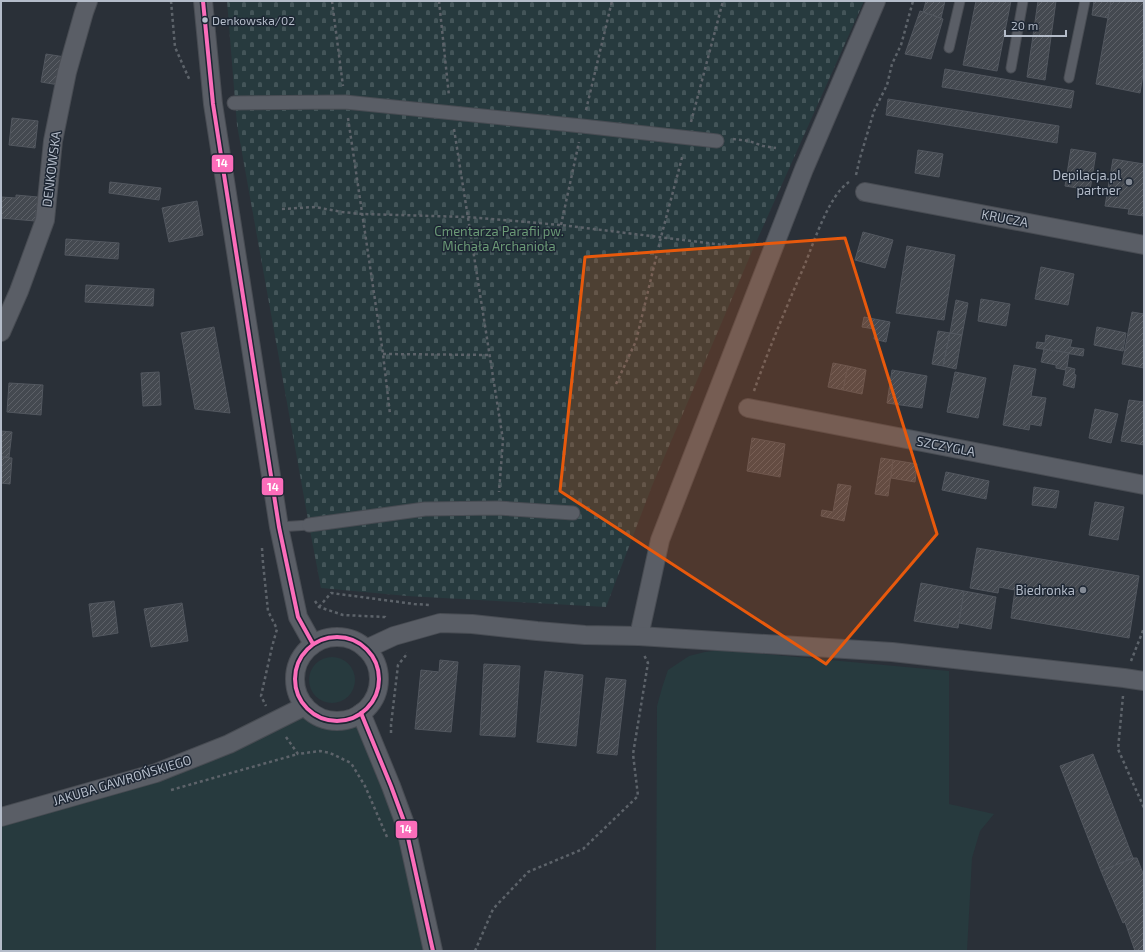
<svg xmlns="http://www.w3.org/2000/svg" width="1145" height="952" font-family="'Exo 2',sans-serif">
<defs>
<pattern id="cemetery-stones" width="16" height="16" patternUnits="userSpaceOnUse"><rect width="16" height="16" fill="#273a3e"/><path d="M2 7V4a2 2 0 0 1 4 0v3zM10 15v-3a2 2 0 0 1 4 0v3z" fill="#445559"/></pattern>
<pattern id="building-hatch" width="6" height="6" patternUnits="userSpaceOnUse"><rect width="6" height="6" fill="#444950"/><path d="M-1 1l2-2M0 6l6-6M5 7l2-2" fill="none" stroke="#5d6168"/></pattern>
</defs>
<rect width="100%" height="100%" fill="#2a3038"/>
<g fill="#273a3e">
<polygon points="722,650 949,671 949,804 994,814 980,831 972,858 967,951 656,951 657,706 662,688 668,670 689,656 705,652"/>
<circle cx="332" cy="680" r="23"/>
<path d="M305 706C326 723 335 725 361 713L376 748 432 951H1V817L156 773Z"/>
</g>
<polygon fill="url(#cemetery-stones)" points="227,1 864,1 753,249 652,486 606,607 407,596 321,588 309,525 237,125"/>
<g fill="url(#building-hatch)" stroke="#52575f">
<polygon points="926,1 945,1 941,18 923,12"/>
<polygon points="976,1 1011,1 997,71 963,65"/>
<polygon points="1038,1 1056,1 1045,80 1027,77"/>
<polygon points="1094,1 1111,1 1108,18 1092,15"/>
<polygon points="1111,1 1144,1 1144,68 1140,93 1096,84"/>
<polygon points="920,11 943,19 931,59 905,54"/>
<polygon points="46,54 65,57 59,85 41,82"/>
<polygon points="945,69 1074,91 1071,108 942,87"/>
<polygon points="888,99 1059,126 1057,143 886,115"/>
<polygon points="12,118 38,121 35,148 9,145"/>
<polygon points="1071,149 1096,153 1090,190 1065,186"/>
<polygon points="918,150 943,154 939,177 915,173"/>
<polygon points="1113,159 1144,164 1144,216 1128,214 1129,209 1105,206"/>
<polygon points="110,182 161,188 159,200 109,193"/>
<polygon points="16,195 38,197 35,221 1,218 1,197 16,198"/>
<polygon points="197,201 203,235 169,242 162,208"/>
<polygon points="863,232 893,240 885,268 855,260"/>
<polygon points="66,239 119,243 118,259 65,255"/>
<polygon points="907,246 955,255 944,320 896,313"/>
<polygon points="1041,267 1074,274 1068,305 1035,299"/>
<polygon points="86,285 154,289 153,306 85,302"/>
<polygon points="981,299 1010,304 1006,326 978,321"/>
<polygon points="956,300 968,303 962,335 950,333"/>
<polygon points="1132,312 1144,314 1144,368 1122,364"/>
<polygon points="864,317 890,322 886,342 874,339 875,329 862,327"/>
<polygon points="214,327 230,413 195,409 181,333"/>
<polygon points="1097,327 1126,333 1123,351 1094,345"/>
<polygon points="938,331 950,333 943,366 932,364"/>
<polygon points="950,333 962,335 956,369 943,366"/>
<polygon points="1046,335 1072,340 1070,347 1084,349 1083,356 1036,348 1037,342 1045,343"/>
<polygon points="1044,349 1069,353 1067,367 1075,369 1074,374 1076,375 1074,388 1063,385 1066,370 1056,368 1056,365 1041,362"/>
<polygon points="833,363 848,366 843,390 828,387"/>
<polygon points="1014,365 1036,369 1031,396 1046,398 1041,426 1030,424 1029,430 1003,425"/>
<polygon points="848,366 866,370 862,394 843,390"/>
<polygon points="892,370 927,376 922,408 887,403"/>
<polygon points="159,372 161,405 143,406 141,373"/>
<polygon points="955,372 986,378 978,418 947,412"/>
<polygon points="9,383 43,385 41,415 7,412"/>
<polygon points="1129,400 1144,402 1144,445 1121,441"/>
<polygon points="1095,409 1118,414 1111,443 1089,438"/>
<polygon points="1,431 12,432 9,457 1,457"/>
<polygon points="752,438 785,444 780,477 747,471"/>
<polygon points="1,457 12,458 10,484 1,483"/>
<polygon points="881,458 893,460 888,496 875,494"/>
<polygon points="893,460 917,464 915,482 891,478"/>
<polygon points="946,472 989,481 986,499 942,490"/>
<polygon points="838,484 851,486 844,521 821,516 822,510 833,512"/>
<polygon points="1034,487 1059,491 1056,508 1032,505"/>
<polygon points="1095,502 1124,507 1118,540 1089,535"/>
<polygon points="977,548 1139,576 1129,638 1011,618 1015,590 999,587 998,593 970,588"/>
<polygon points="921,583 964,591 958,628 914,621"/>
<polygon points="964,591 996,597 991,629 959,623"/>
<polygon points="114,601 118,633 93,637 89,604"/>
<polygon points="182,603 188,641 151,647 144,609"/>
<polygon points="440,660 458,662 451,732 415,729 421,670 439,672"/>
<polygon points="484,664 520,666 515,737 480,735"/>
<polygon points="545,671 583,675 576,746 537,742"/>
<polygon points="606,678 626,680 617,755 597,753"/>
<polygon points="1093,754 1133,858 1101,871 1060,766"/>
<polygon points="1133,858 1137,858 1144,876 1144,951 1135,951 1125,922 1123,923 1101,871"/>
</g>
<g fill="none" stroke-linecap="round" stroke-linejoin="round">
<defs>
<g id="service">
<polyline points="949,48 960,1"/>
<polyline points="1011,68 1023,1"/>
<polyline points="1069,78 1085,1"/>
<polyline points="279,527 309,525"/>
</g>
<g id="pedestrian">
<polyline points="234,103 345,102 582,126 717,141"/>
<polyline points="309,525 425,509 498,508 573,513"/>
</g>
<g id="minor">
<polyline points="203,1 213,104 279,527 298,617 313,644"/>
<polyline points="865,192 1144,245"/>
<polyline points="1,332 19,291 45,220 53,141 67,72 84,12 88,1"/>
<polyline points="748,408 1144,485"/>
<polyline points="639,636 660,540 804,169 876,1"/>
<circle cx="337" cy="679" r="42"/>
<polyline points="366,649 394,636 440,623 472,624 537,631 585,635 639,636 892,652 1124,678 1144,681"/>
<polyline points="361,713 391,786 405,824 433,951"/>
<polyline points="1,817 156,773 229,744 305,706"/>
</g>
</defs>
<use href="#service" stroke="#484c53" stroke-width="11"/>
<use href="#pedestrian" stroke="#484c53" stroke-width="15"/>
<use href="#minor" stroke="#484c53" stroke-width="20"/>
<g stroke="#5d636a" stroke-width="2.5" stroke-dasharray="3 3" stroke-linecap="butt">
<polyline points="171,1 175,47 190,81"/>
<polyline points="332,1 343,86"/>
<polyline points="439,1 449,96"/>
<polyline points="586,110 612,1"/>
<polyline points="348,118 383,354 390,414"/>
<polyline points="691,122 723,1"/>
<polyline points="454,129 503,440 499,492"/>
<polyline points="733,139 749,141 763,146 776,148"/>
<polyline points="856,175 860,158 874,111 887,85 892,64 901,45 913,1"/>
<polyline points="282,209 315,207 342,212 362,214 468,217 561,225 732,246"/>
<polyline points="561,225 579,142"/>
<polyline points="383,354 490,355"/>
<polyline points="616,384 636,341 661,237 683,154"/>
<path d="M754 391C769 348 787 306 805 264 814 242 829 195 849 182"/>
<polyline points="262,548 263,563 268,611 277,629 272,647 261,696 266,706"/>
<polyline points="315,601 319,607 343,615 385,617 386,620"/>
<polyline points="319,607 331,593 414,604 430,605"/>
<polyline points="1131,661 1144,628"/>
<polyline points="1123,696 1118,749 1144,808"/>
<polyline points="391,733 391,725 398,665 407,654 406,653"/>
<polyline points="286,737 298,754 320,751 330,753 351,763 365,786 387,837"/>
<polyline points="171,790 298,754"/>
<polyline points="475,951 493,909 528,872 583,849 638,796 633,754 648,663 644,655"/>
</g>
<use href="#service" stroke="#5a5e66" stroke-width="9"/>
<use href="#pedestrian" stroke="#5a5e66" stroke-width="13"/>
<use href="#minor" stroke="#5a5e66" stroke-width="18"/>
<defs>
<g id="bus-1">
<polyline points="203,1 213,104 279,527 298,617 313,644"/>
<circle cx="337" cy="679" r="42"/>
<polyline points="361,713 391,786 405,824 433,951"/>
</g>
</defs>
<use href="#bus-1" stroke="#1d2633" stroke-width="7"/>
<use href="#bus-1" stroke="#fb6dba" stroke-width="4"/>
</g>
<path fill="#e8590c" fill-opacity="0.2" stroke="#e8590c" stroke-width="3" stroke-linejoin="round" d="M845 238 937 534 826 664 560 491 585 257Z"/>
<circle fill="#b4bcc9" stroke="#1d2633" stroke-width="1.5" cx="205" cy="20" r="3.5"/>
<g fill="#848b96" stroke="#1d2633" stroke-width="1.5">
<circle cx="1129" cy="182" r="4"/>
<circle cx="1083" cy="590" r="4"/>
</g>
<g text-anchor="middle" stroke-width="3" stroke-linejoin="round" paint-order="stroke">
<g font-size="12" fill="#b4bcc9" stroke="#1d2633" text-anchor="start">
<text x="212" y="25">Denkowska/02</text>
</g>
<g font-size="13" fill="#b4bcc9" stroke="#1d2633">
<text transform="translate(51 169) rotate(-83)" y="5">DENKOWSKA</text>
<text transform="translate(1005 218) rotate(11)" y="5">KRUCZA</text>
<text transform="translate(946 446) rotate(11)" y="5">SZCZYGLA</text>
<text transform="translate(122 780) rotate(-17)" y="5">JAKUBA GAWROŃSKIEGO</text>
</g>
<g font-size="13" fill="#b4bcc9" stroke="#1d2633" text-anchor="end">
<text x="1121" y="180">Depilacja.pl<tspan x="1121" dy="15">partner</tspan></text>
<text x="1075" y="595">Biedronka</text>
</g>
<g font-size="13" fill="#6b9a76" stroke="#1d2633">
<text x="499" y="236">Cmentarza Parafii pw.<tspan x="499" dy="15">Michała Archanioła</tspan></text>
</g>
</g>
<g stroke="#1d2633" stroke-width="1.5">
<rect x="211" y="154" width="23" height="19" rx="4" fill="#fb6dba"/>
<rect x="261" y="477" width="23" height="19" rx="4" fill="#fb6dba"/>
<rect x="395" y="820" width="23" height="19" rx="4" fill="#fb6dba"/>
</g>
<g font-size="11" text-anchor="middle" font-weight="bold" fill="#fff">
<text x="222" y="167">14</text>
<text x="273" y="491">14</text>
<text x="406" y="833">14</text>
</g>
<rect width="1145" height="952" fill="none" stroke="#b4bcc9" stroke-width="4"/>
<path d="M1005 30v6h61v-6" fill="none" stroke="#b4bcc9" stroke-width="2"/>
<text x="1011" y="30" font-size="12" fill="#b4bcc9" stroke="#1d2633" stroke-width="3" paint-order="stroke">20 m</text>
</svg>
